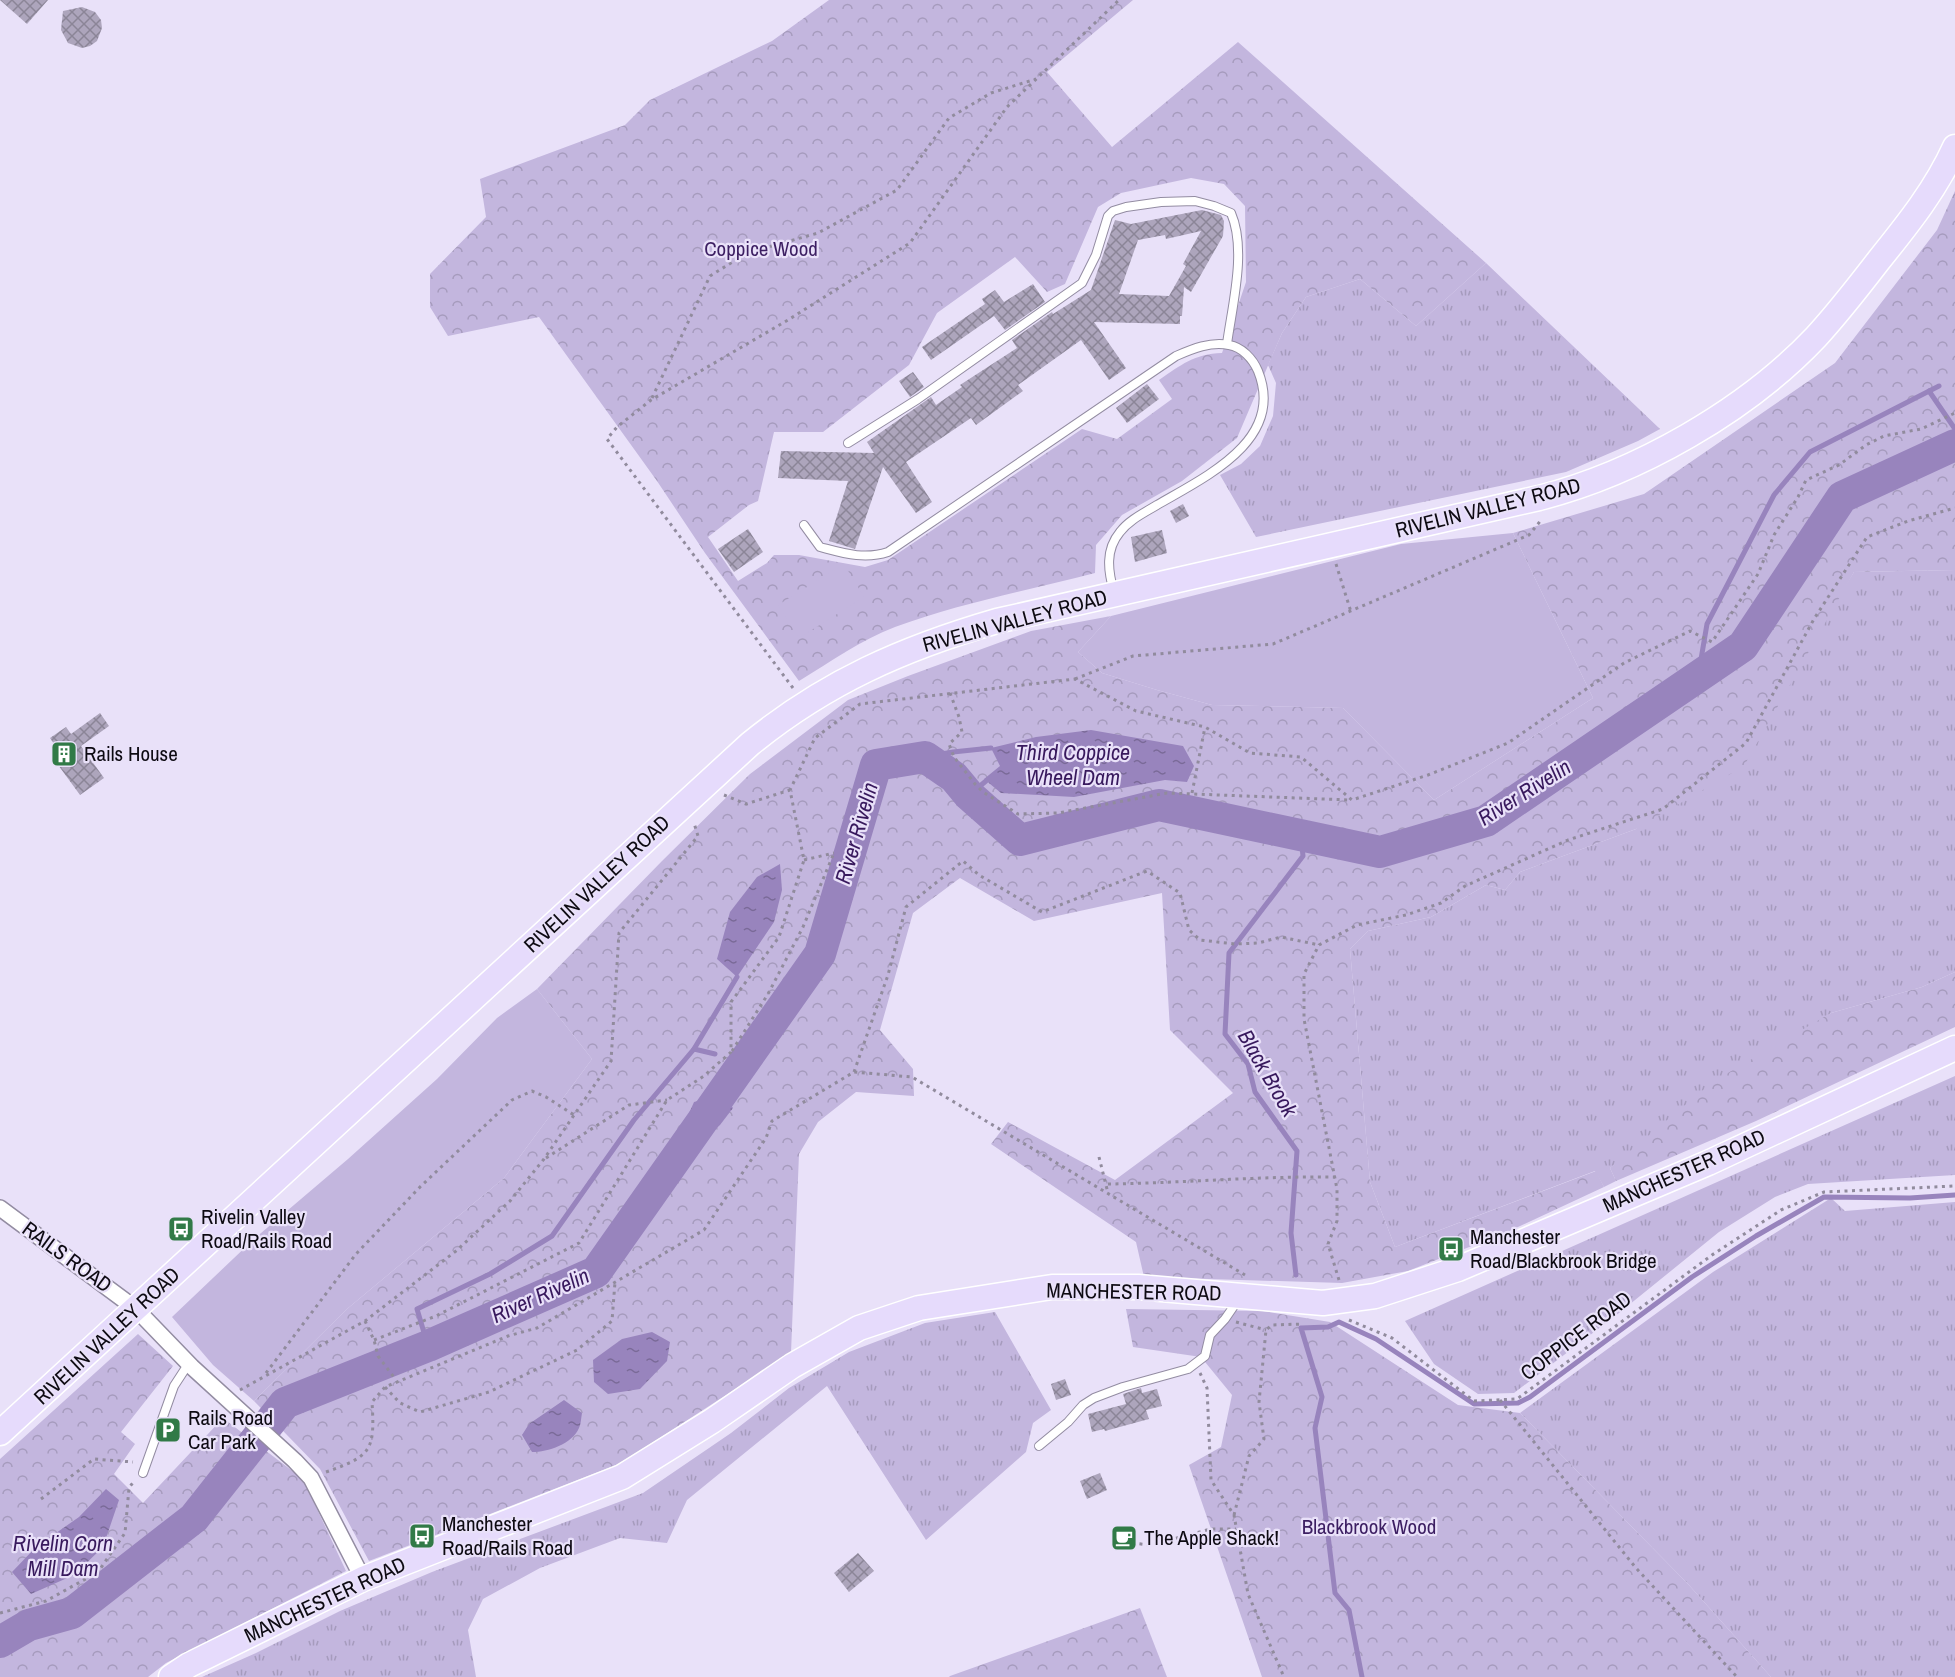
<svg xmlns="http://www.w3.org/2000/svg" width="1955" height="1677" font-family="'Archivo Narrow',sans-serif">
<defs>
<pattern id="grass-tufts" width="24" height="20" patternUnits="userSpaceOnUse" patternTransform="scale(1.5)"><rect width="24" height="20" fill="#c3b6de"/><path d="M3 7l-1-3M5 7V3M7 7l1-3M15 17l-1-3M17 17v-4M19 17l1-3" fill="none" stroke="#a69bbd"/></pattern>
<pattern id="forest-crowns" width="20" height="18" patternUnits="userSpaceOnUse" patternTransform="scale(1.5)"><rect width="20" height="18" fill="#c3b6de"/><path d="M2 6a3 3 0 1 1 6 0M12 15a3 3 0 1 1 6 0" fill="none" stroke="#a69bbd"/></pattern>
<pattern id="water-ripples" width="26" height="14" patternUnits="userSpaceOnUse" patternTransform="scale(1.5)"><rect width="26" height="14" fill="#9884bd"/><path d="M2 4q2-2 4 0t4 0M15 11q2-2 4 0t4 0" fill="none" stroke="#7a6a98"/></pattern>
<pattern id="building-cross-hatch" width="8" height="8" patternUnits="userSpaceOnUse" patternTransform="scale(1.5)"><rect width="8" height="8" fill="#ada5bc"/><path d="M0 0l8 8M0 8l8-8" fill="none" stroke="#8b8597"/></pattern>
</defs>
<rect width="100%" height="100%" fill="#e9e1f9"/>
<g fill="url(#grass-tufts)">
<polygon points="1486,263 1660,429 1638,441 1566,472 1256,537 1220,475 1241,464 1260,446 1273,416 1276,383 1268,365 1282,333 1306,297 1360,279 1416,326"/>
<polygon points="1955,570 1955,972 1922,987 1831,1013 1610,1168 1616,1181 1604,1187 1595,1171 1395,1247 1370,1182 1350,949 1368,931 1431,917 1486,885 1505,890 1520,872 1636,829 1837,599 1854,572"/>
<polygon points="1955,1076 1955,1175 1808,1184 1775,1197 1719,1232 1619,1313 1514,1393 1478,1394 1434,1364 1405,1321"/>
<polygon points="1831,1198 1845,1211 1955,1202 1955,1677 1771,1677 1688,1584 1520,1413 1713,1272"/>
<polygon points="995,1312 1051,1410 1033,1423 1026,1452 926,1540 827,1386 687,1500 667,1543 620,1538 540,1568 483,1599 468,1630 476,1677 202,1677 256,1653 340,1611 432,1572 643,1493 731,1433 789,1388 849,1352 925,1323"/>
</g>
<g fill="url(#forest-crowns)" fill-rule="evenodd">
<path d="M829 0H1133L1047 72 1112 147 1238 42 1486 263 1416 326 1360 279 1306 297 1282 333 1237 438 1182 481 1122 515 1096 545 1095 573C1029 590 960 603 895 627 861 640 830 662 799 681L705 553 657 481 539 317 448 336 430 307V274L486 217 480 179 625 125 650 100 772 41ZM1191 178 1224 184 1245 206 1246 282 1222 353C1194 354 1181 365 1159 380L1172 399 1117 439 1082 429 888 560 865 567 799 555H774L767 563 738 581 708 537 749 505 758 501 774 432H823L909 365 937 313 1015 257 1047 292 1065 284 1098 207 1121 193Z"/>
<polygon points="1955,191 1955,570 1854,572 1744,766 1636,829 1520,872 1505,890 1486,885 1431,917 1368,931 1350,949 1370,1182 1395,1247 1596,1171 1604,1187 1505,1233 1408,1271 1342,1283 1144,1277 1136,1242 991,1144 1008,1122 1115,1180 1233,1093 1170,1030 1162,893 1034,921 960,878 913,913 880,1030 913,1069 914,1096 856,1092 818,1122 799,1154 791,1353 621,1463 369,1561 320,1469 254,1401 347,1309 504,1178 592,1059 537,989 662,861 750,774 848,700 908,676 1031,631 1111,616 1078,652 1102,673 1157,690 1212,705 1343,708 1434,800 1593,698 1513,533 1644,494 1835,363 1937,230"/>
<polygon points="1955,972 1955,1027 1756,1121 1616,1181 1610,1168 1714,1081 1831,1013 1922,987"/>
<polygon points="1126,1309 1263,1311 1330,1322 1458,1405 1520,1413 1688,1584 1771,1677 1262,1677 1189,1465 1221,1447 1232,1395 1201,1357 1133,1347"/>
<polygon points="138,1334 173,1366 121,1432 135,1444 114,1474 143,1503 223,1418 303,1479 346,1571 166,1663 148,1677 0,1677 0,1459"/>
<polygon points="1140,1608 1167,1677 949,1677 950,1676"/>
</g>
<g fill="#c3b6de">
<polygon points="1513,533 1593,698 1434,800 1343,708 1212,705 1157,690 1102,673 1078,652 1111,616 1401,544"/>
<polygon points="844,564 864,597 799,638 778,605"/>
<polygon points="537,989 592,1059 504,1178 347,1309 254,1401 213,1365 172,1317 254,1239 348,1159 437,1079 497,1018"/>
</g>
<g fill="url(#water-ripples)">
<polygon points="1091,730 1183,746 1194,766 1187,782 1165,780 1074,797 1001,793 984,779 1000,766 991,748 1036,737"/>
<polygon points="780,864 782,890 774,922 737,977 717,959 730,912 757,877"/>
<polygon points="722,1094 733,1108 720,1125 706,1137 684,1125 694,1102"/>
<polygon points="652,1332 670,1342 667,1361 640,1389 608,1394 594,1382 593,1360 622,1339"/>
<path d="M564 1400 582 1413C581 1418 581 1424 579 1428 572 1444 548 1452 532 1452L522 1435 529 1424Z"/>
<polygon points="106,1489 119,1500 103,1547 74,1575 31,1594 12,1572 36,1547 79,1517"/>
</g>
<g fill="none" stroke-linecap="round" stroke-linejoin="round">
<g stroke="#9884bd" stroke-width="5">
<polyline points="1929,391 1955,429"/>
<polyline points="1698,677 1707,624 1774,495 1810,452 1939,386"/>
<polyline points="925,757 953,752 991,748"/>
<polyline points="969,795 986,781"/>
<polyline points="694,1049 737,977"/>
<polyline points="1296,1275 1291,1233 1297,1151 1255,1092 1248,1064 1225,1034 1229,953 1303,856 1301,837"/>
<polyline points="428,1346 417,1309 490,1274 552,1236 634,1120 694,1049 715,1054"/>
<polyline points="1362,1677 1349,1610 1335,1593 1315,1428 1322,1397 1301,1328 1328,1327 1339,1322 1376,1339 1474,1404 1518,1403 1530,1397 1692,1277 1756,1236 1824,1197 1910,1198 1955,1195"/>
</g>
<polyline stroke="#9884bd" stroke-width="32" points="0,1642 29,1625 72,1613 194,1518 285,1403 428,1346 596,1272 820,954 876,765 925,757 954,777 969,795 1020,840 1159,805 1380,852 1486,821 1743,646 1842,497 1955,445"/>
</g>
<g fill="url(#building-cross-hatch)" fill-rule="evenodd">
<polygon points="0,0 48,0 27,24"/>
<polygon points="82,7 95,12 101,20 102,28 97,41 90,46 82,48 68,43 61,30 63,11"/>
<path d="M1202 210 1221 215 1224 221 1223 236 1191 292 1184 287 1182 316H1180V324L1094 322 1126 368 1109 380 1081 340 1018 385 1023 391 976 425 971 418 906 462 932 502 916 513 883 467 855 549 829 541 848 481 778 478 781 451 874 453 867 442 931 397 936 405 962 387 960 385 1017 348 1012 340 1052 312 1053 314 1091 290 1115 220 1131 224ZM1201 231 1183 264 1186 266 1169 296 1119 294 1138 240 1165 235 1166 239Z"/>
<polygon points="1033,284 1045,302 1005,330 994,316 931,360 922,347 985,304 982,299 995,290 1004,302"/>
<polygon points="913,372 924,387 910,397 899,381"/>
<polygon points="1147,384 1159,399 1127,423 1116,408"/>
<polygon points="1183,504 1189,516 1176,523 1170,511"/>
<polygon points="748,529 763,552 734,572 718,549"/>
<polygon points="1162,530 1167,553 1135,562 1131,537"/>
<polygon points="100,713 109,726 81,746 104,778 80,795 53,758 60,753 50,738 66,727 71,734"/>
<polygon points="1065,1379 1071,1395 1056,1400 1051,1384"/>
<polygon points="1141,1388 1142,1393 1157,1389 1162,1406 1146,1410 1149,1419 1105,1431 1104,1429 1092,1432 1088,1414 1126,1404 1123,1394"/>
<polygon points="1100,1473 1107,1490 1087,1499 1080,1481"/>
<polygon points="858,1553 874,1571 849,1592 834,1573"/>
</g>
<g fill="none" stroke-linecap="round" stroke-linejoin="round">
<defs>
<g id="lane">
<path d="M848 443 918 399 1082 283 1096 255 1108 216 1113 211 1126 207 1161 202 1195 201 1214 206 1231 213C1247 250 1232 306 1227 344"/>
<path d="M804 525 820 547C843 553 864 560 888 552L1176 356C1192 349 1211 341 1229 345 1242 347 1253 359 1258 371 1286 440 1205 477 1157 505 1144 513 1129 520 1120 532 1105 550 1108 571 1114 592"/>
<polyline points="1039,1446 1068,1422 1083,1405 1094,1398 1123,1387 1188,1369 1205,1356 1210,1335 1225,1319 1238,1300"/>
<polyline points="143,1473 174,1386 189,1363"/>
</g>
<polyline id="street" points="0,1208 136,1309 192,1367 295,1461 311,1478 363,1579"/>
<g id="primary">
<path d="M0 1433 750 744C826 682 904 648 997 621L1539 498C1637 473 1746 411 1816 337 1838 313 1859 286 1879 260 1908 224 1936 189 1955 147"/>
<polyline points="171,1677 189,1665 363,1579 622,1477 712,1421 792,1366 859,1328 919,1308 1052,1287 1138,1287 1323,1303 1375,1296 1458,1269 1708,1163 1955,1048"/>
</g>
</defs>
<use href="#lane" stroke="#938ca2" stroke-width="10"/>
<use href="#street" stroke="#938ca2" stroke-width="18"/>
<use href="#primary" stroke="#fff" stroke-width="27"/>
<g stroke="#918b9d" stroke-width="3" stroke-dasharray="3 4.5" stroke-linecap="butt">
<polyline points="652,398 710,276 747,253 818,233 897,190 949,118 991,93 1036,79"/>
<polyline points="1336,564 1351,612"/>
<polyline points="1075,679 1133,656 1273,644 1529,535 1542,519"/>
<polyline points="793,688 607,439 617,427 651,400 788,320 910,243 1007,107 1119,0"/>
<polyline points="950,693 959,717 962,732 949,744 954,757 975,784 983,792 1018,814 1058,813 1167,793 1350,800"/>
<polyline points="1192,793 1205,727"/>
<polyline points="724,795 746,804 790,790"/>
<polyline points="804,860 834,853"/>
<polyline points="732,1051 768,994 803,927 834,853"/>
<polyline points="854,1072 888,975 906,907 963,861 979,875 1042,912 1147,871 1180,893 1189,930 1200,940 1235,944 1258,943 1281,937 1319,945"/>
<polyline points="1099,1157 1108,1193"/>
<polyline points="546,1158 629,1105 667,1100"/>
<path d="M1108 1184C1183 1183 1259 1176 1335 1177"/>
<polyline points="1339,1280 1328,1244 1337,1221 1337,1189 1304,1019 1304,974 1319,945 1357,925 1406,915 1441,903 1465,886 1568,840 1663,809 1746,743 1814,619 1867,537 1908,521 1955,508"/>
<polyline points="1349,1320 1392,1338 1474,1401 1517,1399 1712,1255 1781,1210 1824,1192 1955,1186"/>
<polyline points="365,1321 374,1340 378,1356 396,1380"/>
<polyline points="1236,1322 1266,1330"/>
<polyline points="374,1340 436,1316 579,1243 667,1100 704,1076 731,1052 731,1002 779,937 804,860 790,790 815,738 860,704 1075,679 1136,711 1205,727 1250,753 1301,757 1352,800 1428,775 1508,743 1624,663 1690,631 1712,642 1758,574 1774,535 1798,497 1806,480 1839,465 1866,445 1884,436 1921,429 1955,413"/>
<polyline points="266,1373 356,1254 420,1187 512,1100 532,1091 546,1097 574,1115"/>
<polyline points="1200,1373 1207,1388 1211,1480 1234,1515 1248,1594 1284,1677"/>
<polyline points="385,1387 400,1403 420,1412 489,1392 577,1350 612,1321 615,1282"/>
<polyline points="240,1390 365,1321 456,1251 510,1201 544,1159 611,1061 619,933 698,836 694,823"/>
<polyline points="1500,1400 1636,1568 1737,1677"/>
<path d="M326 1472C372 1456 375 1450 372 1402L385 1387 508 1336 537 1328 704 1230 766 1138 772 1121 854 1072 912 1077 1245 1275"/>
<polyline points="41,1499 94,1459 133,1462"/>
<polyline points="1234,1515 1249,1456 1264,1439 1259,1402 1266,1330 1272,1325 1303,1324"/>
<polyline points="1132,1543 1150,1545 1211,1529 1236,1529"/>
<polyline points="0,1613 46,1601 98,1572 125,1533 129,1488 134,1481"/>
</g>
<use href="#lane" stroke="#fff" stroke-width="8"/>
<use href="#street" stroke="#fff" stroke-width="15"/>
<use href="#primary" stroke="#e6dbfc" stroke-width="24"/>
</g>
<defs>
<symbol id="building-square" viewBox="-11 -11 22 22"><rect x="-9" y="-9" width="18" height="18" rx="4" fill="#317a47" stroke="#e9e1f9"/><path d="M-4-6H4V6H1V3H-1V6H-4ZM-2.5-4.3h1.7v1.8h-1.7ZM.8-4.3h1.7v1.8H.8ZM-2.5-1h1.7V.8h-1.7ZM.8-1h1.7V.8H.8Z" fill="#fff"/></symbol>
<symbol id="bus-square" viewBox="-11 -11 22 22"><rect x="-9" y="-9" width="18" height="18" rx="4" fill="#317a47" stroke="#e9e1f9"/><path d="M-5-6H5V4H4V6H2V4H-2V6H-4V4H-5ZM-3.5-4V0h7V-4ZM-3.5 1.2v1.5H-2V1.2ZM2 1.2v1.5H3.5V1.2Z" fill="#fff"/></symbol>
<symbol id="parking-square" viewBox="-11 -11 22 22"><rect x="-9" y="-9" width="18" height="18" rx="4" fill="#317a47" stroke="#e9e1f9"/><path d="M-3.5-5.5H1a3.5 3.5 0 0 1 0 7H-1V5.5H-3.5ZM-1-3.4V-.6H.8a1.4 1.4 0 0 0 0-2.8Z" fill="#fff"/></symbol>
<symbol id="cafe-square" viewBox="-11 -11 22 22"><rect x="-9" y="-9" width="18" height="18" rx="4" fill="#317a47" stroke="#e9e1f9"/><path d="M-5.5-4.5H6V0H3Q3 3.5 0 3.5H-2.5Q-5.5 3.5-5.5 0ZM3-3.2v2h1.7v-2ZM-6 4.5H4V6H-6Z" fill="#fff"/></symbol>
</defs>
<g fill-rule="evenodd">
<use href="#building-square" x="49" y="739" width="30" height="30"/>
<use href="#bus-square" x="166" y="1214" width="30" height="30"/>
<use href="#bus-square" x="1436" y="1234" width="30" height="30"/>
<use href="#parking-square" x="153" y="1415" width="30" height="30"/>
<use href="#bus-square" x="407" y="1521" width="30" height="30"/>
<use href="#cafe-square" x="1109" y="1523" width="30" height="30"/>
</g>
<g text-anchor="middle" stroke-width="4.5" stroke-linejoin="round" paint-order="stroke">
<g font-size="21" fill="#3c1e62" stroke="#e9e1f9">
<text x="761" y="256">Coppice Wood</text>
<text x="1369" y="1534">Blackbrook Wood</text>
</g>
<g font-size="21" fill="#0d0a12" stroke="#e9e1f9">
<text transform="translate(1488 508) rotate(-14)" y="7">RIVELIN VALLEY ROAD</text>
<text transform="translate(1015 621) rotate(-15)" y="7">RIVELIN VALLEY ROAD</text>
<text transform="translate(597 884) rotate(-43)" y="7">RIVELIN VALLEY ROAD</text>
<text transform="translate(1684 1171) rotate(-24)" y="7">MANCHESTER ROAD</text>
<text transform="translate(67 1257) rotate(36)" y="7">RAILS ROAD</text>
<text transform="translate(1134 1292) rotate(1)" y="7">MANCHESTER ROAD</text>
<text transform="translate(107 1336) rotate(-43)" y="7">RIVELIN VALLEY ROAD</text>
<text transform="translate(1576 1336) rotate(-37)" y="7">COPPICE ROAD</text>
<text transform="translate(325 1600) rotate(-25)" y="7">MANCHESTER ROAD</text>
</g>
<g font-size="21" fill="#0d0a12" stroke="#e9e1f9" text-anchor="start">
<text x="84" y="761">Rails House</text>
<text x="201" y="1224">Rivelin Valley<tspan x="201" dy="24">Road/Rails Road</tspan></text>
<text x="1470" y="1244">Manchester<tspan x="1470" dy="24">Road/Blackbrook Bridge</tspan></text>
<text x="188" y="1425">Rails Road<tspan x="188" dy="24">Car Park</tspan></text>
<text x="442" y="1531">Manchester<tspan x="442" dy="24">Road/Rails Road</tspan></text>
<text x="1144" y="1545">The Apple Shack!</text>
</g>
<g font-size="22" font-style="italic" fill="#38195d" stroke="#e9e1f9">
<text x="1073" y="760">Third Coppice<tspan x="1073" dy="25">Wheel Dam</tspan></text>
<text transform="translate(1524 792) rotate(-32)" y="8">River Rivelin</text>
<text transform="translate(856 833) rotate(-74)" y="8">River Rivelin</text>
<text transform="translate(1268 1073) rotate(60)" y="8">Black Brook</text>
<text transform="translate(540 1295) rotate(-24)" y="8">River Rivelin</text>
<text x="63" y="1551">Rivelin Corn<tspan x="63" dy="25">Mill Dam</tspan></text>
</g>
</g>
</svg>
